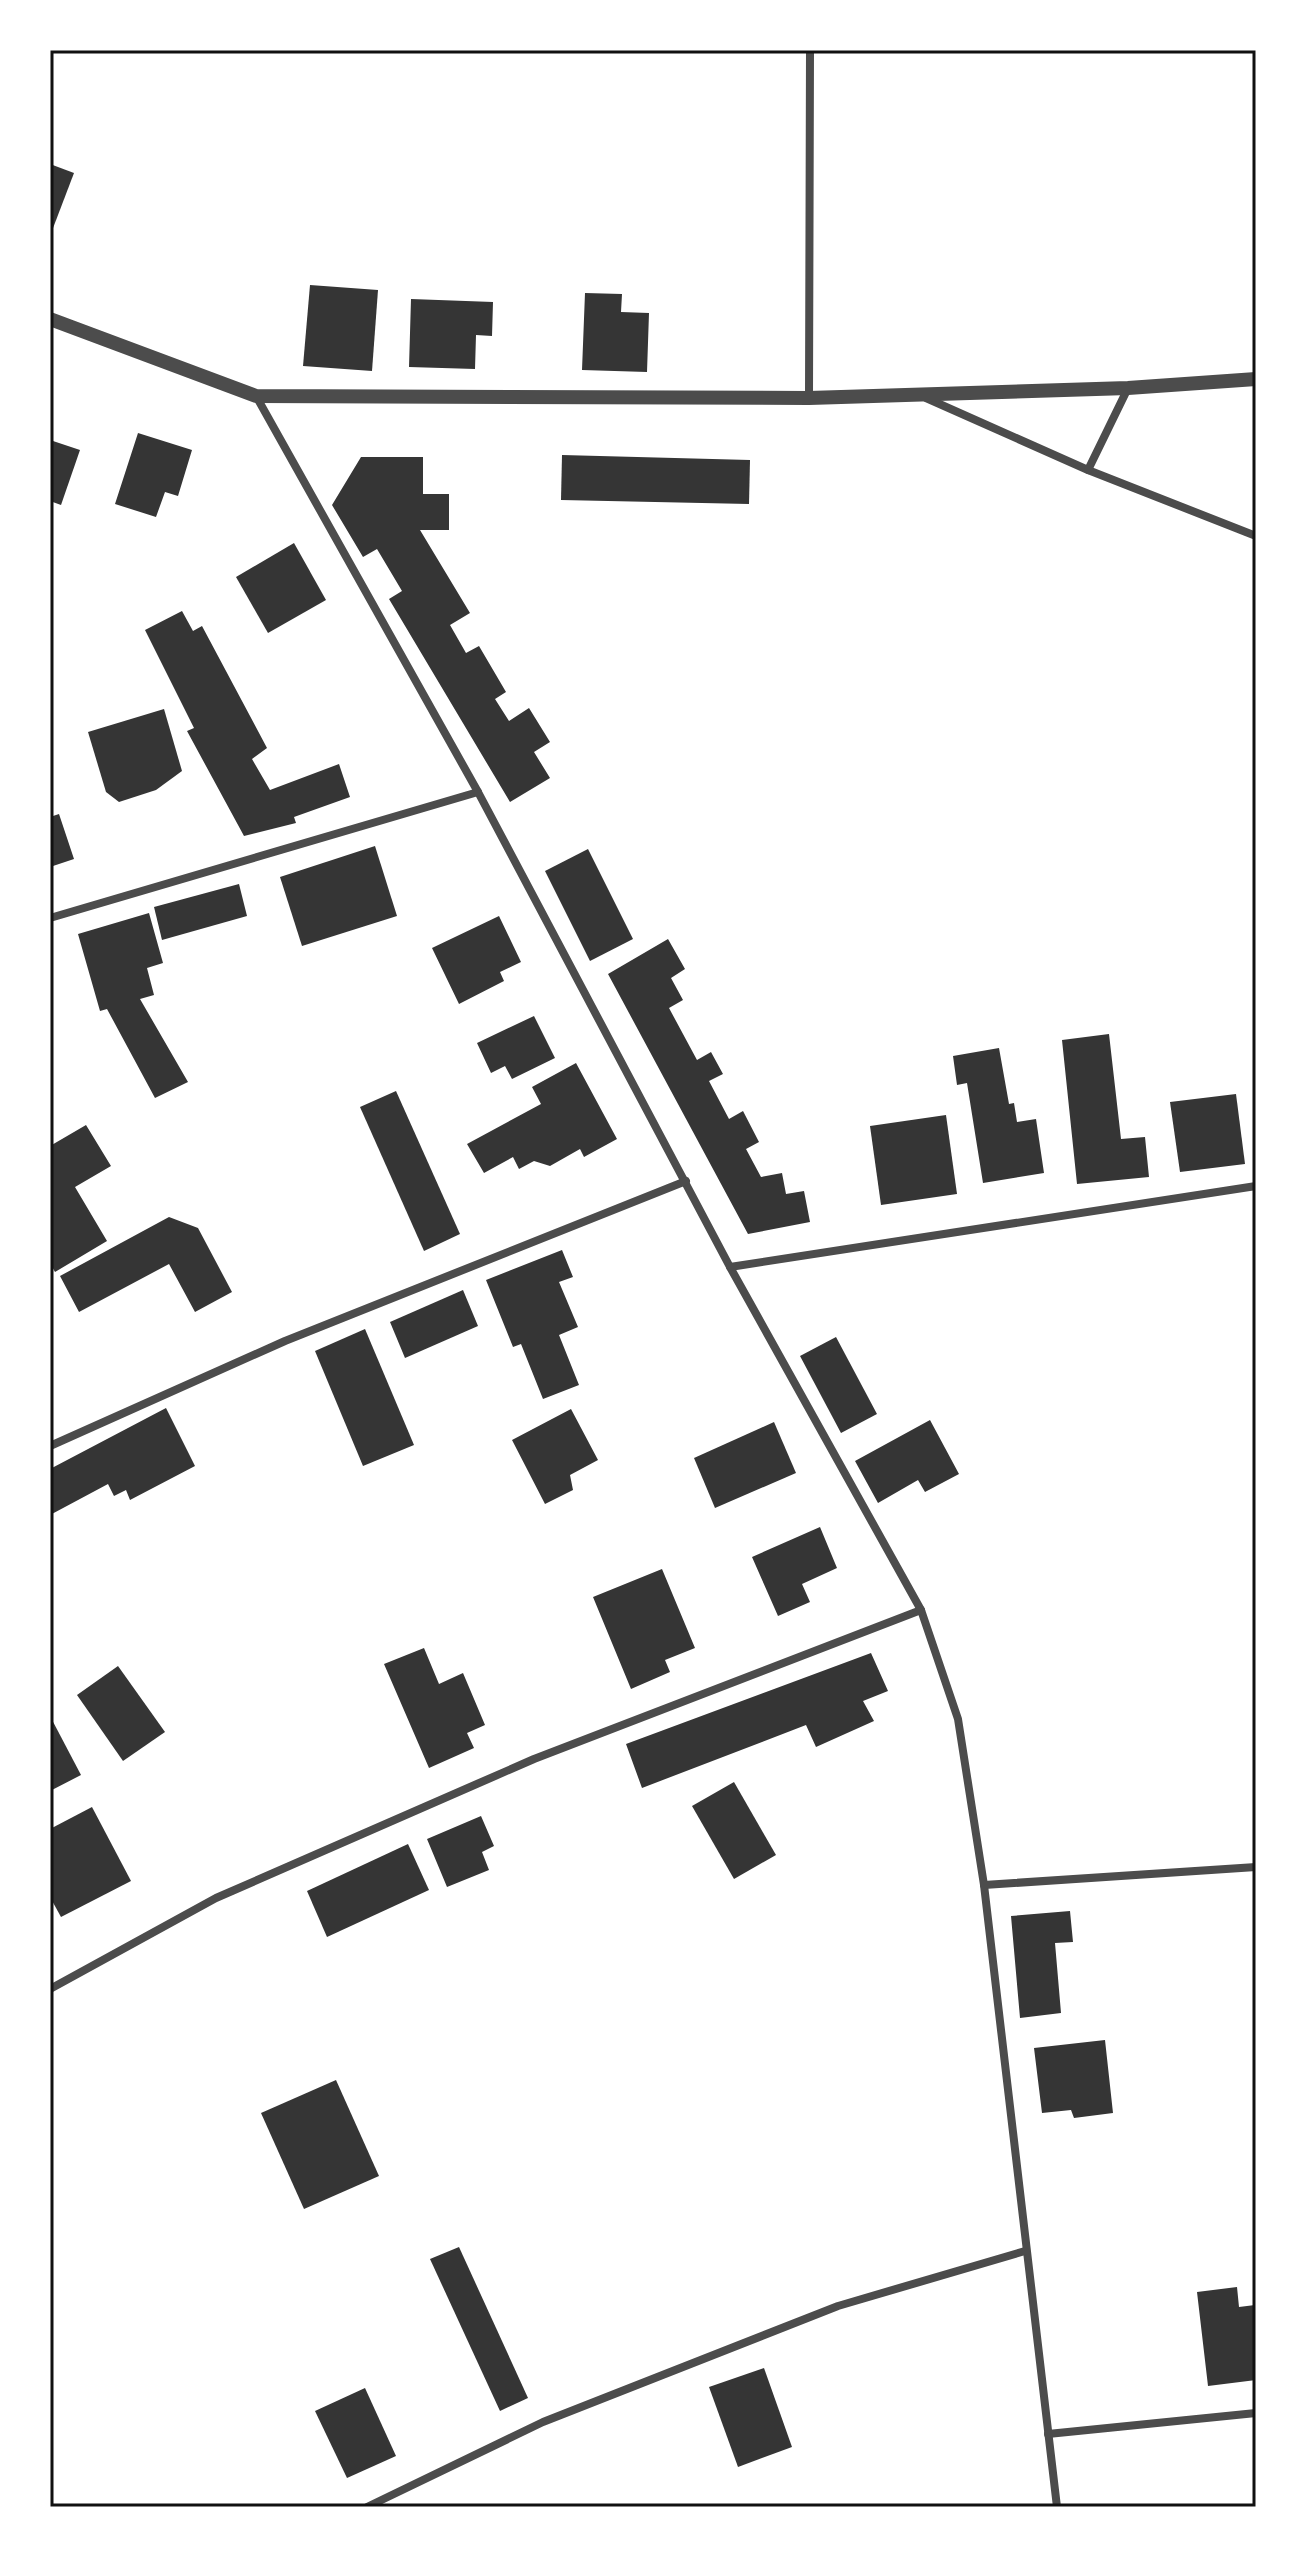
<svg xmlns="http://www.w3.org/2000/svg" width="1306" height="2557" font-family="'Source Sans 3',sans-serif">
<rect width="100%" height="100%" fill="#fff"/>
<g fill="#353535">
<polygon points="50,164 74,173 50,236"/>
<polygon points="310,285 378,290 372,371 303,366"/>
<polygon points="585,293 622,294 621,312 649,313 647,372 582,370"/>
<polygon points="411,299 493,302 492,336 476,335 475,369 409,367"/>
<polygon points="138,433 192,450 178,496 165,492 156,517 115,504"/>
<polygon points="50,440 80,450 61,505 50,501"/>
<polygon points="562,455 750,460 749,504 561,500"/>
<polygon points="361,457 423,457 423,494 449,494 449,530 420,530 470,613 450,625 466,653 479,646 506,692 495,699 509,721 529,708 550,742 534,752 550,778 510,802 389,599 402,591 377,549 363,557 332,505"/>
<polygon points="294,543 326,600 268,633 236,577"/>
<polygon points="182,611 193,631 202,626 267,748 252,759 270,790 339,764 350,797 294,817 296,823 244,836 187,731 194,728 145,630"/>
<polygon points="164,709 182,771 156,790 119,802 106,792 88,732"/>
<polygon points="59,814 74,859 50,867 50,817"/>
<polygon points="375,846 397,916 302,946 280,877"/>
<polygon points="588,849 633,939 590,961 545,871"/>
<polygon points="239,884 247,916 162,940 154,907"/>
<polygon points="149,913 163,963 147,968 154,995 140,999 188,1082 155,1098 107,1009 100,1011 78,934"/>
<polygon points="499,916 521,962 500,972 504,981 459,1004 432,948"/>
<polygon points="668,939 685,969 671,978 683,1000 669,1008 697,1060 711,1052 723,1074 709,1081 729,1119 743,1111 759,1142 746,1149 761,1177 782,1173 786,1194 804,1191 810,1222 748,1234 608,974"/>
<polygon points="534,1016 555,1058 512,1079 505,1066 491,1073 477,1043"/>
<polygon points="1109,1034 1121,1139 1145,1137 1149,1177 1077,1184 1062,1040"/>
<polygon points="999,1048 1009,1104 1014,1103 1017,1122 1036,1119 1044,1173 983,1183 967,1083 957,1085 953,1056"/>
<polygon points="576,1063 617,1139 584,1157 580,1149 550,1166 534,1161 519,1169 513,1157 484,1173 467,1144 541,1104 532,1087"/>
<polygon points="396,1091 460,1234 424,1251 360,1107"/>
<polygon points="1236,1094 1245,1164 1180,1172 1170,1102"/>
<polygon points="946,1115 957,1194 881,1205 870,1126"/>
<polygon points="86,1125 111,1166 75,1187 107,1241 55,1272 50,1263 50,1146"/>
<polygon points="169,1217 198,1228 232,1292 195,1312 169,1264 79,1312 60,1276"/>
<polygon points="562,1250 573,1277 559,1282 578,1327 559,1335 579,1385 543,1399 521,1344 513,1347 486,1280"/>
<polygon points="463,1290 478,1326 405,1358 390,1322"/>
<polygon points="365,1329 414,1445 363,1466 315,1351"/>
<polygon points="836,1337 877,1414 841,1433 800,1356"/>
<polygon points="166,1408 195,1466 130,1500 126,1490 114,1496 108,1484 50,1515 50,1469"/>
<polygon points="571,1409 598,1460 570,1475 573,1490 545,1504 512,1440"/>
<polygon points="930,1420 959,1474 925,1492 918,1480 878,1503 855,1461"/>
<polygon points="774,1422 796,1473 715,1508 694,1458"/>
<polygon points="820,1527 837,1568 802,1584 810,1602 778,1616 752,1557"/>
<polygon points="662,1569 695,1648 665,1660 670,1672 631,1689 593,1597"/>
<polygon points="424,1648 439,1684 463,1673 485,1725 467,1733 474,1748 429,1768 384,1664"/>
<polygon points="871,1653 888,1691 863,1701 874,1721 816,1747 806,1725 642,1788 626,1744"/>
<polygon points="118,1666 165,1732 123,1761 77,1695"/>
<polygon points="50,1716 81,1775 50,1791"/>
<polygon points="734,1782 776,1855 734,1879 692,1806"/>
<polygon points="92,1807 131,1881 61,1917 50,1897 50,1829"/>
<polygon points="481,1816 494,1846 482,1852 489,1870 447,1887 427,1839"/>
<polygon points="408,1844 429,1890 327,1937 307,1891"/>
<polygon points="1070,1911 1073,1942 1055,1943 1061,2013 1020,2018 1011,1916"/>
<polygon points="1105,2040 1113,2113 1074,2118 1071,2110 1042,2113 1034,2048"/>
<polygon points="336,2080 379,2176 304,2209 261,2113"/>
<polygon points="459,2247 528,2398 500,2411 430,2259"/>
<polygon points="1237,2287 1239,2307 1255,2305 1256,2380 1208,2386 1197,2292"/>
<polygon points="764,2368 792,2447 738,2467 709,2387"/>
<polygon points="365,2388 396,2456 347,2478 315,2411"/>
</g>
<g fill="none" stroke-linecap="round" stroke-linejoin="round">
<g stroke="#4c4c4c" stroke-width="8">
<polyline points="256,396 478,792 730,1267 921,1610 958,1719 984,1885 1057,2507"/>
<polyline points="809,398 810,50"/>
<polyline points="926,398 1088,470 1256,536"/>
<polyline points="1088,470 1128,388"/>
<polyline points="50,918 478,792"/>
<polyline points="730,1267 1256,1186"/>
<polyline points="50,1446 285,1341 686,1181"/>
<polyline points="984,1885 1256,1867"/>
<polyline points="50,1989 216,1898 534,1759 921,1610"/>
<polyline points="1048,2434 1256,2413"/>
<polyline points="367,2507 543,2422 838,2306 1025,2251"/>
</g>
<polyline stroke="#4c4c4c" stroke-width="14" points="50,319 256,396 809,398 1128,388 1256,379"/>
</g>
<rect width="1306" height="2557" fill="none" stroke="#ffffff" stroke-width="104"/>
<rect x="52" y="52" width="1202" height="2453" fill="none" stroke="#111" stroke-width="3"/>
</svg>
